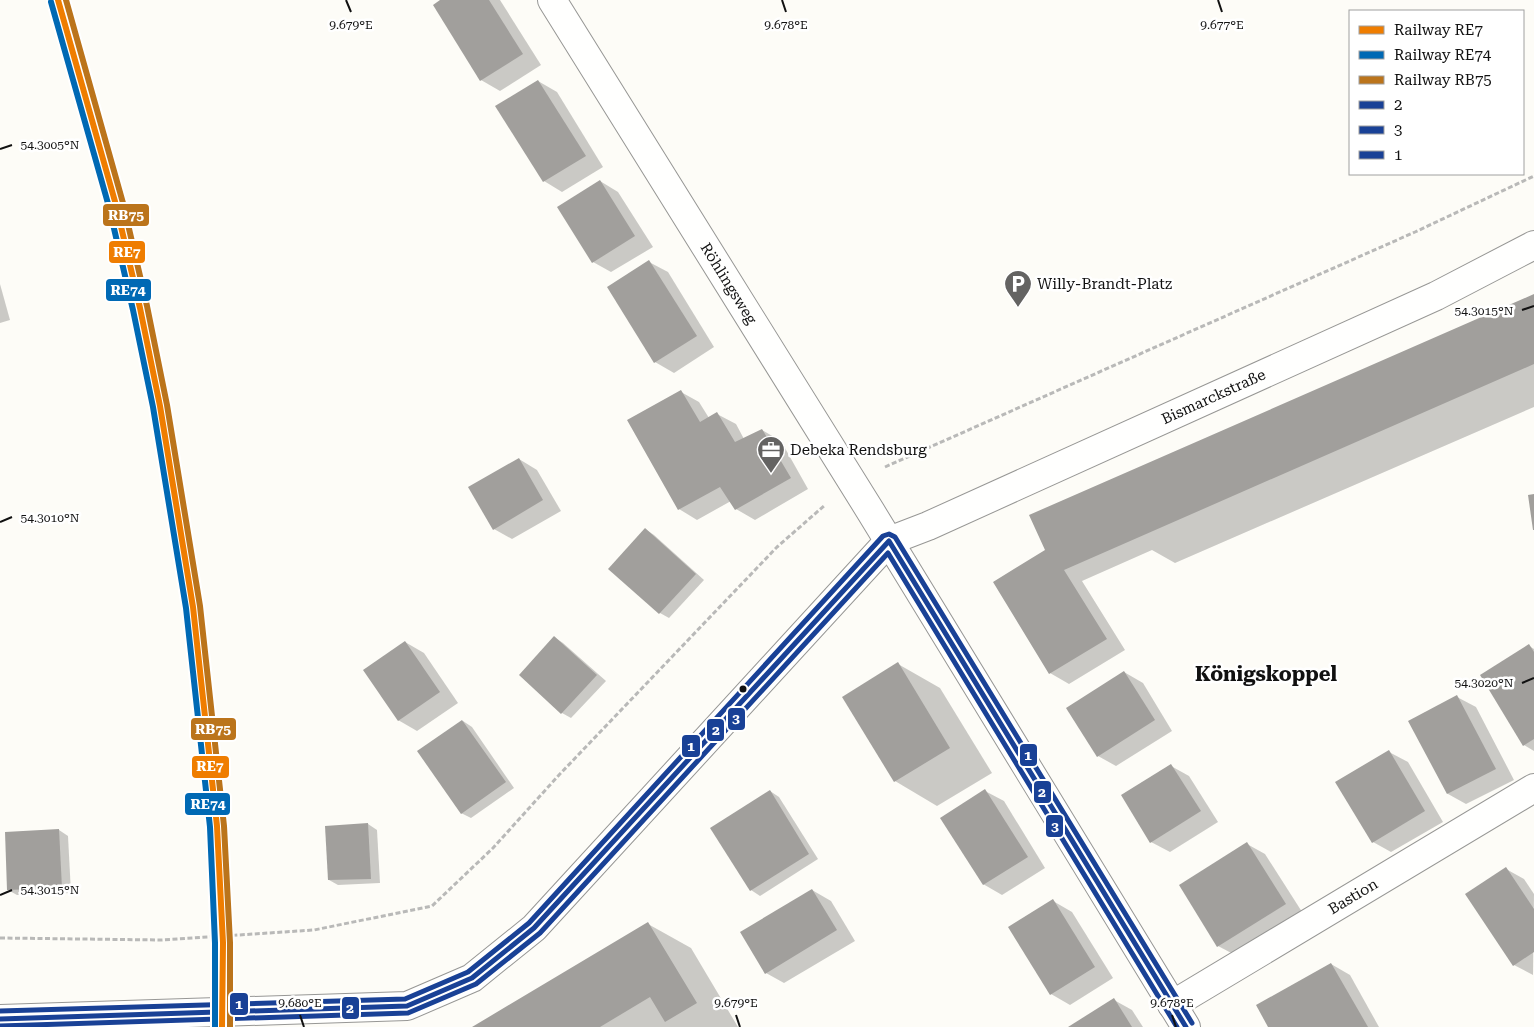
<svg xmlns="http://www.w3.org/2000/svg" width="1534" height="1027" font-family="'Roboto Serif',serif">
<rect width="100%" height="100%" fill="#fdfcf7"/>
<g fill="#0003">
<polygon points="443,0 500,0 541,65 500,91 481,80 434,5"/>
<polygon points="538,81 557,92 603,167 562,192 544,181"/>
<polygon points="600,181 618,192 653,247 611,272 593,262"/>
<polygon points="649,262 668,272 714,347 674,373 655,362"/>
<polygon points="0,284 10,320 0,323"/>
<polygon points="1534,295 1534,407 1175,563 1152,550 1082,581 1125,650 1069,684 1050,673 994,582"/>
<polygon points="681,392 699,402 709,418 717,414 736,424 744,439 762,430 781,441 808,489 755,520 736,509 731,501 697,520 679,509"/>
<polygon points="519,459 537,470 561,511 512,539 494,529"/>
<polygon points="645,529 654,535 704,580 669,618 660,613"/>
<polygon points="554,637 563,643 606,681 571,718 562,713 520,675"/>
<polygon points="405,642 424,653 458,703 417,731 398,720"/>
<polygon points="1529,646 1534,649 1534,751 1524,745"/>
<polygon points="898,664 940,688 992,773 937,806 895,781"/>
<polygon points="1124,672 1143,683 1172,731 1116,766 1098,756"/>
<polygon points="1457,697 1476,707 1514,780 1466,804 1448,794"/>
<polygon points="463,721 472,727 514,788 471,818 461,813"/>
<polygon points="1389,752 1408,762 1443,822 1391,852 1373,842"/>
<polygon points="1171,766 1189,776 1218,822 1170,852 1151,842"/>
<polygon points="770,791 779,797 818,859 760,896 751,890"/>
<polygon points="985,791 1004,801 1045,868 1002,895 983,884"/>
<polygon points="368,824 377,830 380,883 338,885 329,880"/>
<polygon points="59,830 68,836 71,893 17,895 8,890 6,833"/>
<polygon points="1247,844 1265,854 1304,915 1237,956 1218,946"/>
<polygon points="1506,869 1524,879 1534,894 1533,975 1514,965"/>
<polygon points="812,890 831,901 855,941 784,983 766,973"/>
<polygon points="1053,901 1072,912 1113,978 1070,1005 1051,994"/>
<polygon points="648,924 691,948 738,1027 474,1027"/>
<polygon points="1331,964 1350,975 1379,1027 1270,1027"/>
<polygon points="1114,1000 1132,1010 1143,1027 1071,1027"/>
</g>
<g fill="#a19f9c">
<polygon points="440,0 489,0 523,54 480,81 433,5"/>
<polygon points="538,80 586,156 543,182 495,106"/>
<polygon points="600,180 635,236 592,263 557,207"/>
<polygon points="649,260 697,336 654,363 607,287"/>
<polygon points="1534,294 1534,364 1064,570 1107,639 1049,674 993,582 1045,550 1029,515"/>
<polygon points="681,390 700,422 717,412 735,442 762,429 791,478 735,510 720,487 678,510 627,420"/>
<polygon points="519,458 543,500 493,530 468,487"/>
<polygon points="1534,494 1534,530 1533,530 1528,495"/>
<polygon points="645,528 696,574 659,614 608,569"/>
<polygon points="554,636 597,675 561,714 519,675"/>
<polygon points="405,641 440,692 398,721 363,670"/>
<polygon points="1529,644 1534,652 1534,739 1523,746 1480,675"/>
<polygon points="898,662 950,748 894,782 842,697"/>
<polygon points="1124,671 1155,720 1097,757 1066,708"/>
<polygon points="1457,695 1496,769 1447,794 1408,721"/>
<polygon points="462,720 506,782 461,814 417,751"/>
<polygon points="1389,750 1425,811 1372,843 1335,782"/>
<polygon points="1171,764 1201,811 1150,843 1121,795"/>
<polygon points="985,789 1028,857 983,885 940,818"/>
<polygon points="770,790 809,854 750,891 710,828"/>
<polygon points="368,823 371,879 328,880 325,826"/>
<polygon points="59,829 62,888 7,890 5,832"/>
<polygon points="1247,842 1286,904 1217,947 1179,885"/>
<polygon points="1506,867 1534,909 1534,952 1513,966 1465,894"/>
<polygon points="812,889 837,930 765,974 740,932"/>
<polygon points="1053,899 1095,967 1050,995 1008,927"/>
<polygon points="648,922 697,1003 665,1022 650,997 600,1027 472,1027"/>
<polygon points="1331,963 1368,1027 1268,1027 1256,1005"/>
<polygon points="1114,998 1132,1027 1068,1027"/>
</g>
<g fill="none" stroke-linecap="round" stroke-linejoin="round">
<defs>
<g id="street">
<path id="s1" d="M552 0 871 512 1186 1027"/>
<path id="s2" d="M1172 1005 1534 788"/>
<path id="s3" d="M0 1019 407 1006 472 978 534 928 889 541 928 526 1436 296 1534 245"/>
</g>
</defs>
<use href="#street" stroke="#979795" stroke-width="30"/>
<g stroke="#b9b9b8" stroke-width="3" stroke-dasharray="5 2.5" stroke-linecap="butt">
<polyline points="885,467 1415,232 1534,176"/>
<polyline points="0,938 162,940 314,930 432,906 493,848 559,775 777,547 825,505"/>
</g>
<use href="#street" stroke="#fffffe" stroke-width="28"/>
<defs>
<polyline id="bus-1" points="0,1019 407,1006 472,978 534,928 889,541 1186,1027"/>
<polyline id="bus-2" points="0,1026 408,1013 476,984 540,933 888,553 1177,1027"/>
<polyline id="bus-3" points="0,1011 405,999 468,972 529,923 883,536 889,534 895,537 1192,1023"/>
</defs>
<use href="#bus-1" stroke="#fff" stroke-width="9"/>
<use href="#bus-2" stroke="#fff" stroke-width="9"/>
<use href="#bus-3" stroke="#fff" stroke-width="9"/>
<use href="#bus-1" stroke="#194196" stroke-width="5"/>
<use href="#bus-2" stroke="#194196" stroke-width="5"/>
<use href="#bus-3" stroke="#194196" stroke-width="5"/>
<defs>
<polyline id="rail-1" points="58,0 116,205 140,308 160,406 193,607 217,826 223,943 222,1027"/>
<polyline id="rail-2" points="51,2 109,207 133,310 153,407 186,608 210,827 215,943 215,1027"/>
<polyline id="rail-3" points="66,0 123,203 147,306 167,405 200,606 224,826 230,943 230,1027"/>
</defs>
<use href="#rail-1" stroke="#fff" stroke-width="10"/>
<use href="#rail-2" stroke="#fff" stroke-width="10"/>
<use href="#rail-3" stroke="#fff" stroke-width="10"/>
<use href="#rail-1" stroke="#ef7d00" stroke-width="6"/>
<use href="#rail-2" stroke="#0069b4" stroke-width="6"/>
<use href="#rail-3" stroke="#bb741b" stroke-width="6"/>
</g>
<path fill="none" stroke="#111" stroke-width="2" d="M346 0 351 12M782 0 786 12M1218 0 1222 12M0 149 12 145M1522 310 1534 306M0 522 12 517M1522 683 1534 678M0 895 12 890M300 1015 304 1027M736 1015 740 1027M1172 1015 1176 1027"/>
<defs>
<symbol id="parking-pin" viewBox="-11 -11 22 30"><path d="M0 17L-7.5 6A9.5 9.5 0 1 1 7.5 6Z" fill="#646362" stroke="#fff"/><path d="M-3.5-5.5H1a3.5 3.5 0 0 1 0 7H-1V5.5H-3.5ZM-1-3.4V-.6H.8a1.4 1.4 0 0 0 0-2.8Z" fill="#fff"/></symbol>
<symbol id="office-pin" viewBox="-11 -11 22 30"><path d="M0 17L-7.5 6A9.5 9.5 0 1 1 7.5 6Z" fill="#646362" stroke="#fff"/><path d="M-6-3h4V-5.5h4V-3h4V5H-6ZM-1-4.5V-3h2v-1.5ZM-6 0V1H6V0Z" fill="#fff"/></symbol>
</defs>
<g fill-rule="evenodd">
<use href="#parking-pin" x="1002" y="268" width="32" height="43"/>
<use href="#office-pin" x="755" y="434" width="32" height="43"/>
</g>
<circle fill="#111" stroke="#fff" stroke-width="2" cx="743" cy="689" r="4.5"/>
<g text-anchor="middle" stroke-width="5" stroke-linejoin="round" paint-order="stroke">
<g font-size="15" fill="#111" stroke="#fff">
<text dy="5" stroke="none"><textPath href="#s1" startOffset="334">Röhlingsweg</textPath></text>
<text dy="5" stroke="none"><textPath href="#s3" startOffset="1438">Bismarckstraße</textPath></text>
<text dy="5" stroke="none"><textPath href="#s2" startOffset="211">Bastion</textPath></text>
</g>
<g font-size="15" fill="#111" stroke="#fff" text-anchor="start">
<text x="1037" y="289">Willy-Brandt-Platz</text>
<text x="790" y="455">Debeka Rendsburg</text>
</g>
<g font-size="20" font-weight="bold" fill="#111" stroke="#fff">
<text x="1266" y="681">Königskoppel</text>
</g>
</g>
<g font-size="12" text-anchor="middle" fill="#111" stroke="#fff" stroke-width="5" stroke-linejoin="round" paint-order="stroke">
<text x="351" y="29">9.679°E</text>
<text x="786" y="29">9.678°E</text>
<text x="1222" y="29">9.677°E</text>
<text x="50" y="149">54.3005°N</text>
<text x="1484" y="315">54.3015°N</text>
<text x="50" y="522">54.3010°N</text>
<text x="1484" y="687">54.3020°N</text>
<text x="50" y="894">54.3015°N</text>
<text x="300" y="1007">9.680°E</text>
<text x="736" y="1007">9.679°E</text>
<text x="1172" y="1007">9.678°E</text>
</g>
<g stroke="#fff" stroke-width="2">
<rect x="102" y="203" width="48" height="24" rx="5" fill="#bb741b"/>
<rect x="108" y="240" width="38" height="24" rx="5" fill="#ef7d00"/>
<rect x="105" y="278" width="47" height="24" rx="5" fill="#0069b4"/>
<rect x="727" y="707" width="19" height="24" rx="5" fill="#194196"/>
<rect x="190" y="717" width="47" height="24" rx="5" fill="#bb741b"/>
<rect x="706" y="718" width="19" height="24" rx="5" fill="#194196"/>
<rect x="681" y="734" width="20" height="24" rx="5" fill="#194196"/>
<rect x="1019" y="743" width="19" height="24" rx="5" fill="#194196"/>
<rect x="191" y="755" width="39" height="24" rx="5" fill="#ef7d00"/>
<rect x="1033" y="780" width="19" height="24" rx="5" fill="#194196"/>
<rect x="184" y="792" width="47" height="24" rx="5" fill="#0069b4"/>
<rect x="1045" y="814" width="19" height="24" rx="5" fill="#194196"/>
<rect x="229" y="992" width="20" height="24" rx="5" fill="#194196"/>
<rect x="341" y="996" width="19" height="24" rx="5" fill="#194196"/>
</g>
<g font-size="14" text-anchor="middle" font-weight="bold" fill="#fff">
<text x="126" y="220">RB75</text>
<text x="127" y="257">RE7</text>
<text x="128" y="295">RE74</text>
<text x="736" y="723">3</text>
<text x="213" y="734">RB75</text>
<text x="716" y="735">2</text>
<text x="691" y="751">1</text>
<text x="1028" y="760">1</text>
<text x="210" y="771">RE7</text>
<text x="1042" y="797">2</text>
<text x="208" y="809">RE74</text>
<text x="1055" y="831">3</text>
<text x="239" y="1009">1</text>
<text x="350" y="1013">2</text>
</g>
<rect x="1349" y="10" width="175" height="165" fill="#ffffff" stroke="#a0a0a0"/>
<rect x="1359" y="26" width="25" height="8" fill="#ef7d00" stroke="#a0a0a0"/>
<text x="1394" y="35" font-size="15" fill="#111111">Railway RE7</text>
<rect x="1359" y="51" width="25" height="8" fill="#0069b4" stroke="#a0a0a0"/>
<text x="1394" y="60" font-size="15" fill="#111111">Railway RE74</text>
<rect x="1359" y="76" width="25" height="8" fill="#bb741b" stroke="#a0a0a0"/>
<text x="1394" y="85" font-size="15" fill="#111111">Railway RB75</text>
<rect x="1359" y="101" width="25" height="8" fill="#194196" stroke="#a0a0a0"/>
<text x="1394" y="110" font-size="15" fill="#111111">2</text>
<rect x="1359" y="126" width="25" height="8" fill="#194196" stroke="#a0a0a0"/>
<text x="1394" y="135" font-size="15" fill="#111111">3</text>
<rect x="1359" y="151" width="25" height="8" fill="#194196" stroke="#a0a0a0"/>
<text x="1394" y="160" font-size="15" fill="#111111">1</text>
</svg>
